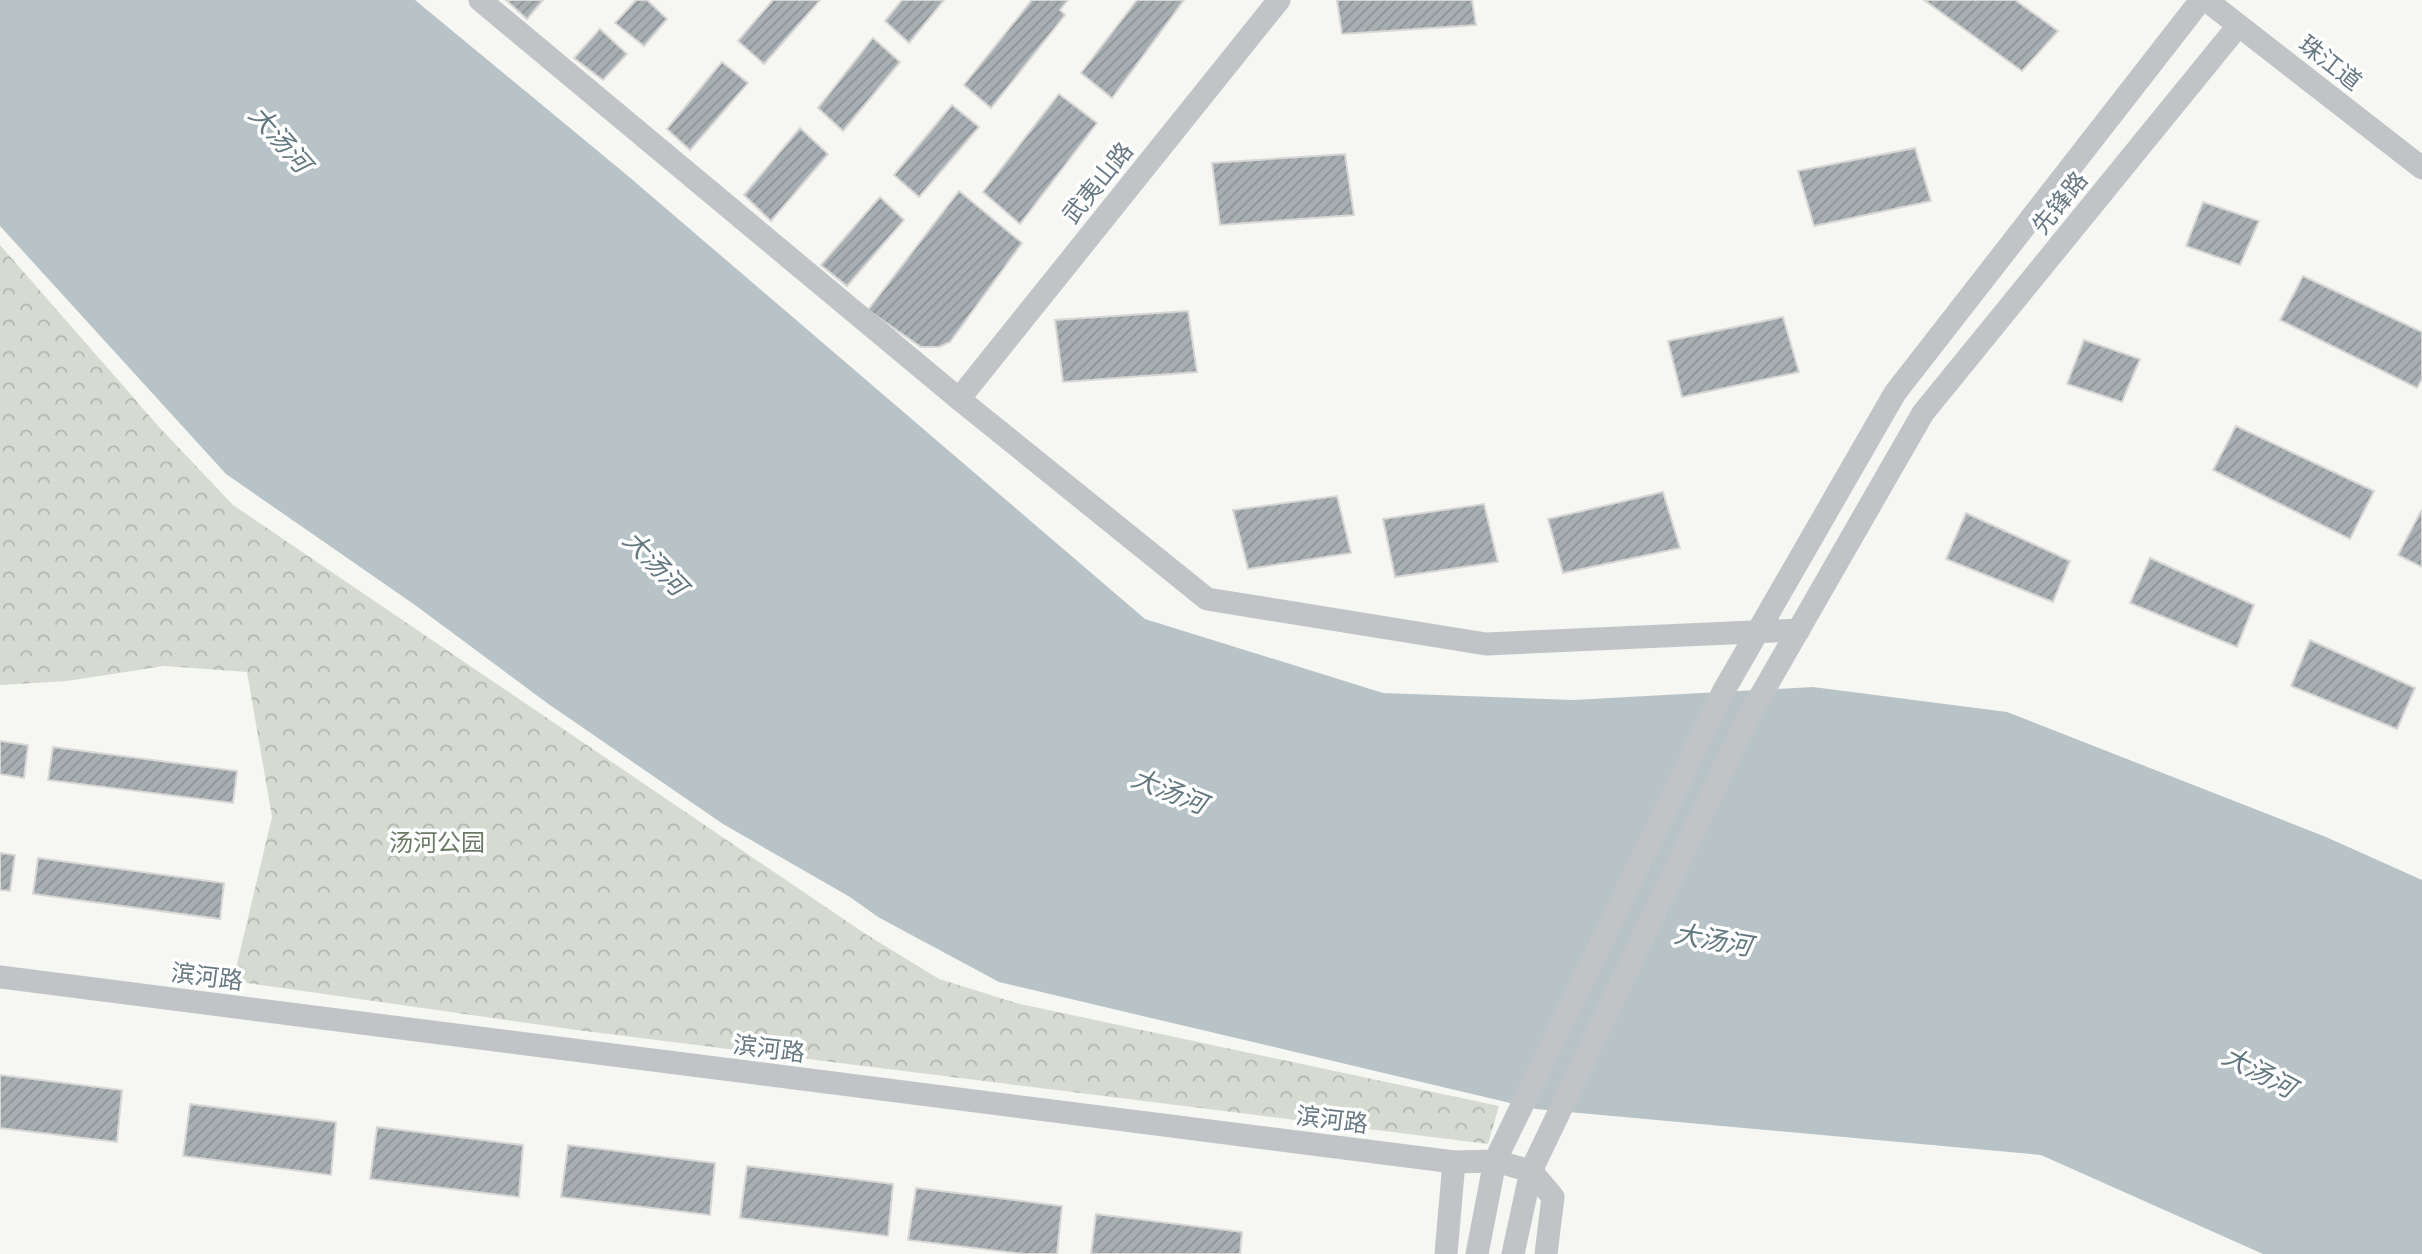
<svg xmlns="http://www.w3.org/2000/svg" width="2422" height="1254" font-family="Inter,'Noto Sans SC',sans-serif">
<defs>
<pattern id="park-crowns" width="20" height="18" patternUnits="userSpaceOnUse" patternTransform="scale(1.75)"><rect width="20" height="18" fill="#d6dbd2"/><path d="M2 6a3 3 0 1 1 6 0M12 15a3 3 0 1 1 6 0" fill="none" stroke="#b1b6b0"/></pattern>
<pattern id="building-hatch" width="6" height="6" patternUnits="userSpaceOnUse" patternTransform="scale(1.75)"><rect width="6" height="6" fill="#a7afb3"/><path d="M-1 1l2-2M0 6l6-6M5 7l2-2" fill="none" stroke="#8c9397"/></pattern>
</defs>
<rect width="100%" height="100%" fill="#f6f6f3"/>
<polygon fill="url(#park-crowns)" points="0,245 160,428 233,505 864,933 939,979 1020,1004 1499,1106 1488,1144 577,1030 233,981 272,817 247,672 164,666 67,681 0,685"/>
<polygon fill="#b7c3c6" points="0,0 415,0 628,176 1145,619 1383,693 1573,700 1813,687 2007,712 2326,837 2422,880 2422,1254 2263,1254 2041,1155 1536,1109 999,982 878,917 850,897 723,824 547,703 415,605 226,474 0,226"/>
<g fill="url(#building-hatch)" stroke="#d8d7d6" stroke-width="2">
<polygon points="506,0 543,0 527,19"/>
<polygon points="636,0 647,0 667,19 644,46 615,23"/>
<polygon points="773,0 820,0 764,64 738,41"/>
<polygon points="902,0 944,0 909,43 885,21"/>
<polygon points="1032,0 1068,0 1060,10 1065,15 991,108 964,85"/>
<polygon points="1137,0 1184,0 1112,98 1081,73"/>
<polygon points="1337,0 1472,0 1476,25 1342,34"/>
<polygon points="1924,0 2015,0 2058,31 2022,71"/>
<polygon points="600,29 627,54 603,80 574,58"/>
<polygon points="873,38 900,62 843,131 818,108"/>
<polygon points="722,62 748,83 690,150 667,129"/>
<polygon points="1059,94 1097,123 1020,224 983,192"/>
<polygon points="952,105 979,127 919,197 894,175"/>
<polygon points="800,128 828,154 771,221 744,195"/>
<polygon points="1915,148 1931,201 1814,226 1798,171"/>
<polygon points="1345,154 1354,215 1220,225 1212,163"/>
<polygon points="959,191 1022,243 950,342 939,347 921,347 868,310"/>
<polygon points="880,197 904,220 847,286 821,265"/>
<polygon points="2203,202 2259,221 2240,265 2186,246"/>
<polygon points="2303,276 2422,332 2422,379 2417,388 2280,320"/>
<polygon points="1188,311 1197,372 1063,382 1055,320"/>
<polygon points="1783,317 1799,372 1682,397 1668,341"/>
<polygon points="2084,340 2140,359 2122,402 2067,384"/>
<polygon points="2236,426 2374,491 2350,539 2213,470"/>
<polygon points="1663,492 1680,548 1563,573 1548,519"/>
<polygon points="1337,496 1351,553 1248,569 1233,510"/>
<polygon points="1484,504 1498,562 1395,577 1383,519"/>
<polygon points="2421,511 2422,511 2422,567 2398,555"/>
<polygon points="1966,513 2070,561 2053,602 1946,559"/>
<polygon points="2150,558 2254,605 2237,647 2130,603"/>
<polygon points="2310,640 2415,688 2397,729 2291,686"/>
<polygon points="0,741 28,745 24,778 0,774"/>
<polygon points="53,747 237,771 233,803 48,780"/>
<polygon points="0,853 15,855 10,891 0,890"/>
<polygon points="38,858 224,883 220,919 33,894"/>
<polygon points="0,1075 122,1090 117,1142 0,1128"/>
<polygon points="190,1104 336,1122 331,1175 183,1156"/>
<polygon points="377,1127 523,1145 519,1197 370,1179"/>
<polygon points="568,1145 715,1163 710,1215 561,1197"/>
<polygon points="747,1166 893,1184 888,1236 740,1218"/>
<polygon points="916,1188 1062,1206 1057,1254 1025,1254 908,1240"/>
<polygon points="1096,1214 1242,1232 1240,1254 1091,1254"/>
</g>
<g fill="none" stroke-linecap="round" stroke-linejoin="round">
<g stroke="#c0c4c7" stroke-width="23">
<polyline points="480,0 959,399 1207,599 1486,644 1799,630"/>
<polyline points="2206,0 2422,168"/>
<polyline points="959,399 1279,0"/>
<polyline points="0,977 1454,1162 1495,1161 1531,1171"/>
<polyline points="1531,1171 1553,1197 1546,1254"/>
<polyline points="1446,1254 1454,1162"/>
<polyline points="1477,1254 1495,1161 1723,692 1895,393 2201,0"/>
<polyline points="1513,1254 1531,1171 1749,716 1923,413 2238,26"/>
</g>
</g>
<g text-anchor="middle" stroke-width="7" stroke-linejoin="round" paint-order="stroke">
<g font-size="24" fill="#677882" stroke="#fff">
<text transform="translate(2330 63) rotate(38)" y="8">珠江道</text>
<text transform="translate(1098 183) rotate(-51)" y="8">武夷山路</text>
<text transform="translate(2060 203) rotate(-51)" y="8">先锋路</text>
<text transform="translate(207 977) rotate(7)" y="8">滨河路</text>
<text transform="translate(769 1049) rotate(7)" y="8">滨河路</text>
<text transform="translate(1332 1120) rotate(7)" y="8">滨河路</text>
</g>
<g font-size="24" fill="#6b7a66" stroke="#fff">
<text x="437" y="851">汤河公园</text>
</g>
<g font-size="26" font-style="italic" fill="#63787f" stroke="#fff">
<text transform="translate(280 139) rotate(49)" y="9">大汤河</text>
<text transform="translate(655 563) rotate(46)" y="9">大汤河</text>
<text transform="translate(1169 791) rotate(22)" y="9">大汤河</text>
<text transform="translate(1713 940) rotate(10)" y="9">大汤河</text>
<text transform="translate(2259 1072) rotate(28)" y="9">大汤河</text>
</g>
</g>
</svg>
